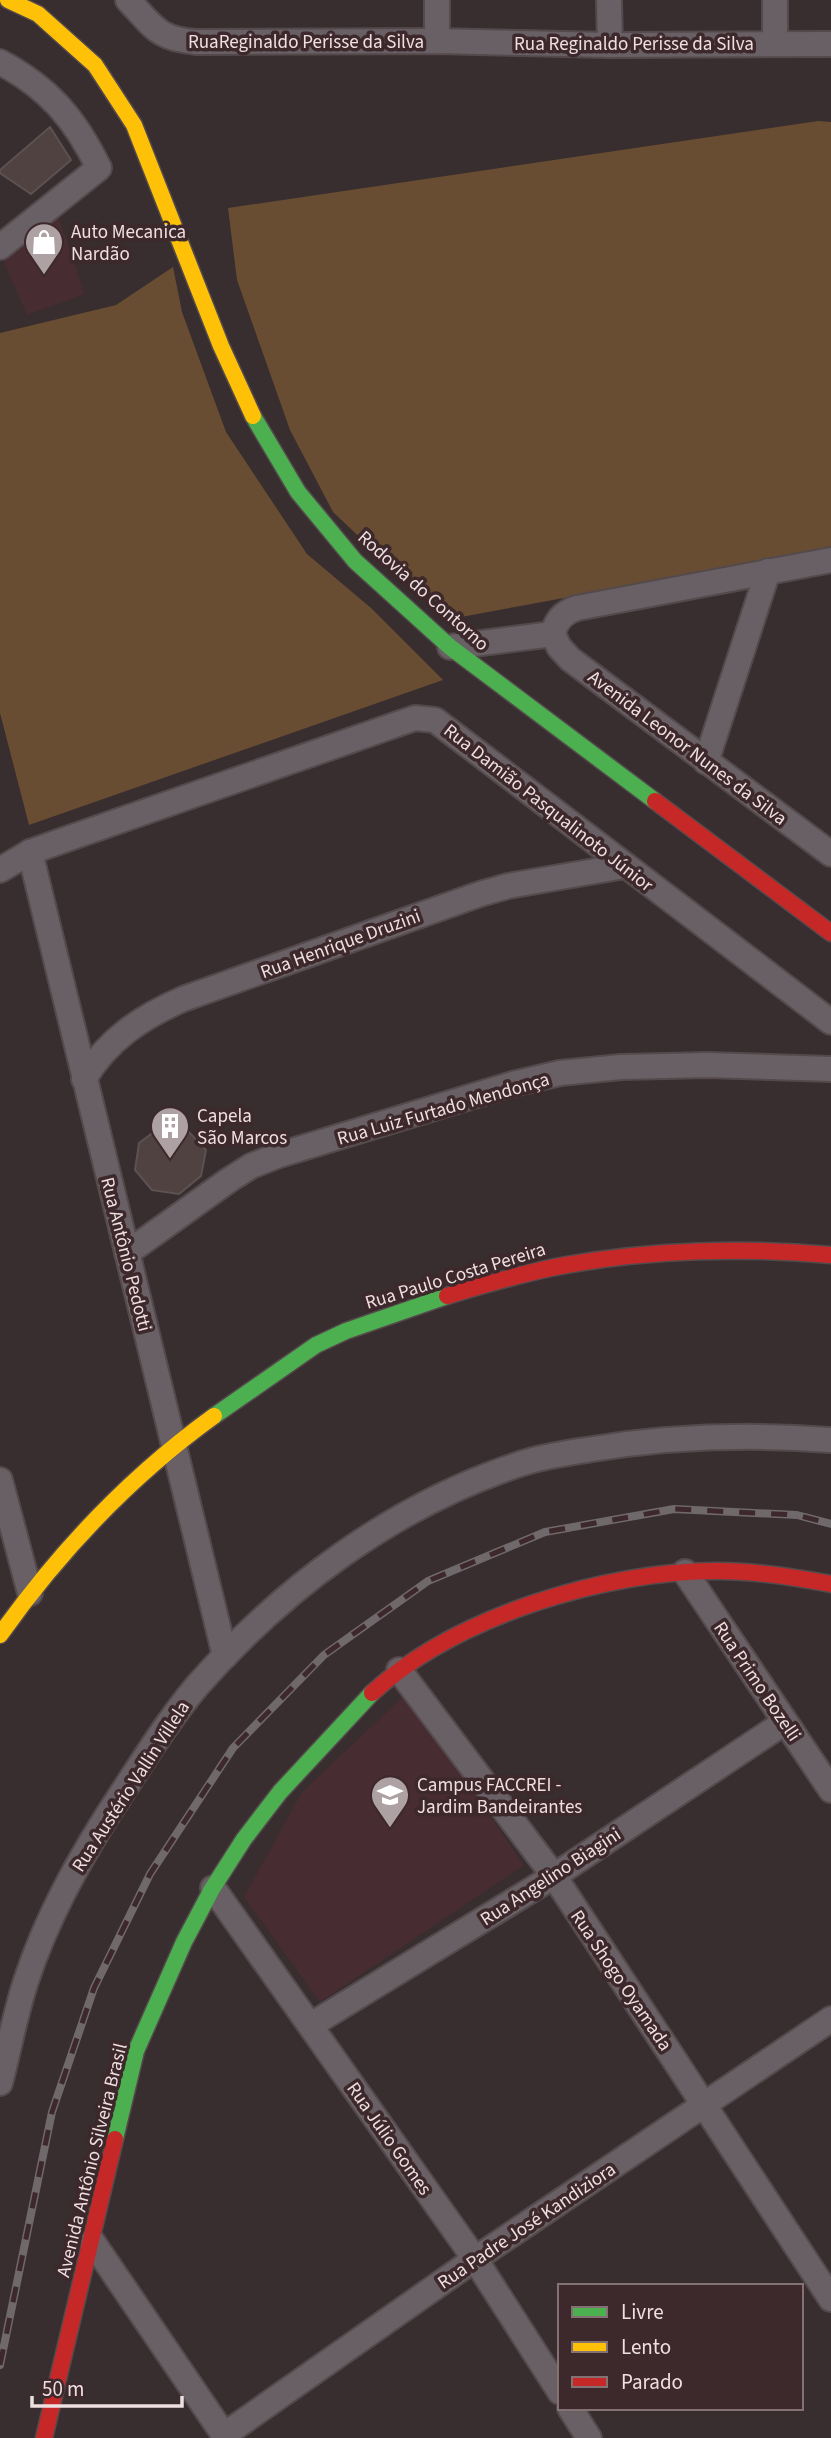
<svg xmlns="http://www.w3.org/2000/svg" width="831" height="2438" font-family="'Source Sans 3',sans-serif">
<rect width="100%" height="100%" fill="#382d2f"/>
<g fill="#472c32">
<polygon points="57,213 85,294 27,315 2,258"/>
<polygon points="406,1694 524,1865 320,2002 244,1897 302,1792"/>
</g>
<g fill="#684d32">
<polygon points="818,121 831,122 831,549 461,617 408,583 333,512 290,430 237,280 228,208"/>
<polygon points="173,267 182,312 226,432 307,554 371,608 443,680 29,825 0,713 0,333 116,305"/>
</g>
<g fill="#4f4240" stroke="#5b5251" stroke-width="2">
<polygon points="50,127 71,160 31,194 0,173 0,170"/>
<polygon points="159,1128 186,1129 206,1150 201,1176 179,1194 152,1190 135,1170 139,1143"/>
</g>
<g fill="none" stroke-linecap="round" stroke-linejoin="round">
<defs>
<g id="street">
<path d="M128 0C154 27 157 39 197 42L437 41 610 45 831 44"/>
<polyline points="437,0 437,41"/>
<polyline points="609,0 610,45"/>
<polyline points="775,44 775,0"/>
<path d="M0 62C49 88 75 119 99 168L0 247"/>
<polyline points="553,634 559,647 570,659 831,854"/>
<path d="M553 634C556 620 564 612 577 608L831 560"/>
<polyline points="450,647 553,634"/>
<polyline points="706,762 768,571"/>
<polyline points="30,852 225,1656"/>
<polyline points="0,870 30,852 81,834 415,718 435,720 831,1022"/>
<path d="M84 1079C108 1039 142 1017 183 999L480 894 508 886 625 866"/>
<polyline points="127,1253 229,1180 251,1166 279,1155 513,1084 560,1073 621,1067 708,1065 831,1069"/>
<polyline points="0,1480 30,1593"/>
<polyline points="685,1572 831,1790"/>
<polyline points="399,1670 554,1876 831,2299"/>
<polyline points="213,1888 475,2259 560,2392"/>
<polyline points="311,2025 554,1876 785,1722"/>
<path d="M0 2083C9 2049 15 2014 26 1981 48 1913 84 1850 124 1790 147 1755 170 1718 197 1686 282 1589 392 1507 514 1466 539 1457 567 1453 593 1449 672 1436 751 1434 831 1440"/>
<polyline points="92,2241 226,2438"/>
<polyline points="570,2408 589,2438"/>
<polyline points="224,2435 475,2259 831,2019"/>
</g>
<g id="fast">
<polyline points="253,416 298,492 355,561 450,647 655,801"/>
<polyline points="214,1416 316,1345 346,1331 447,1296"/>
<polyline points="115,2139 136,2051 184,1942 212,1889 244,1839 280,1792 372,1693"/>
</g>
<g id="slow">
<polyline points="8,0 38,14 95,65 134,125 221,346 253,416"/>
<path d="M0 1635C59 1552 131 1476 214 1416"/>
</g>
<g id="jam">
<polyline points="655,801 831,933"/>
<path d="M447 1296C486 1284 526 1272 566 1265 649 1250 746 1247 831 1255"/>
<path d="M372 1693C456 1616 607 1570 719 1571 757 1571 794 1577 831 1584"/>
<polyline points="44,2438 115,2139"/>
</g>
</defs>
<use href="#street" stroke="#544a4c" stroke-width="28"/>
<use href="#fast" stroke="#544a4c" stroke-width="19"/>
<use href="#slow" stroke="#544a4c" stroke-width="19"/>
<use href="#jam" stroke="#544a4c" stroke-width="19"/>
<use href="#street" stroke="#686065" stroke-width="24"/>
<use href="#fast" stroke="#4caf50" stroke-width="16"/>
<use href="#slow" stroke="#ffc107" stroke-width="16"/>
<use href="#jam" stroke="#c62828" stroke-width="16"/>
<defs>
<polyline id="rail" points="0,2365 52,2112 94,1988 150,1874 233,1748 324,1655 428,1581 545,1532 674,1509 797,1515 831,1524"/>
</defs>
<use href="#rail" stroke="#70696b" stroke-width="8"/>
<use href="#rail" stroke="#3d282c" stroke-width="5" stroke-dasharray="16" stroke-linecap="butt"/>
</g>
<defs>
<symbol id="shop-pin" viewBox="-11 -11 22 30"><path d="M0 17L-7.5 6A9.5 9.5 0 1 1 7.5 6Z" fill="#aea1a3" stroke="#3d282c"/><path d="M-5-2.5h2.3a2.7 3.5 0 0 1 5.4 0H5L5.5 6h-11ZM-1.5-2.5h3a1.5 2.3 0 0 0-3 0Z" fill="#fff"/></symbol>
<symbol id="building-pin" viewBox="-11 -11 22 30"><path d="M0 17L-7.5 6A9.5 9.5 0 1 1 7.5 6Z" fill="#aea1a3" stroke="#3d282c"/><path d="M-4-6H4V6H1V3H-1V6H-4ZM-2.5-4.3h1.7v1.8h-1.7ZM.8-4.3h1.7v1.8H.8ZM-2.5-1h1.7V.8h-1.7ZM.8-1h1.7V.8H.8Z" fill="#fff"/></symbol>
<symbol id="university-pin" viewBox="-11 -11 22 30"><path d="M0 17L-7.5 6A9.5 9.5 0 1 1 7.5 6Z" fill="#aea1a3" stroke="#3d282c"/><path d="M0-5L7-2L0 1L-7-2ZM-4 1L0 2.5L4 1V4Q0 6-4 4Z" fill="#fff"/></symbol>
</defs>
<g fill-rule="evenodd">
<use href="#shop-pin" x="22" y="220" width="44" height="60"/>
<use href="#building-pin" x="148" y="1104" width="44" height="60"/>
<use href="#university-pin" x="368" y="1773" width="44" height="60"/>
</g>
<g text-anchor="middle" stroke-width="7" stroke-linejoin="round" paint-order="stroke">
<g font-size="19" fill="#eedfe1" stroke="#3d282c">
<text x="306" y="48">RuaReginaldo Perisse da Silva</text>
<text x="634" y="50">Rua Reginaldo Perisse da Silva</text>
<text transform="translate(424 590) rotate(42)" y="7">Rodovia do Contorno</text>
<text transform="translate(688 747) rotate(37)" y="7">Avenida Leonor Nunes da Silva</text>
<text transform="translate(549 807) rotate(38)" y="7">Rua Damião Pasqualinoto Júnior</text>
<text transform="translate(340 943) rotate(-20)" y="7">Rua Henrique Druzini</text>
<text transform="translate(443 1108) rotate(-16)" y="7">Rua Luiz Furtado Mendonça</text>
<text transform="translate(127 1254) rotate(76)" y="7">Rua Antônio Pedotti</text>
<text transform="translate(455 1275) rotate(-17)" y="7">Rua Paulo Costa Pereira</text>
<text transform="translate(758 1681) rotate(56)" y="7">Rua Primo Bozelli</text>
<text transform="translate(130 1786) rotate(-57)" y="7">Rua Austério Vallin Villela</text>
<text transform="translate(550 1876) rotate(-33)" y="7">Rua Angelino Biagini</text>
<text transform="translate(622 1980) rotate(56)" y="7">Rua Shogo Oyamada</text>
<text transform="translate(390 2138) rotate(55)" y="7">Rua Júlio Gomes</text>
<text transform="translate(91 2160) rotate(-76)" y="7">Avenida Antônio Silveira Brasil</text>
<text transform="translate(526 2225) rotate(-34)" y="7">Rua Padre José Kandiziora</text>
</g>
<g font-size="19" fill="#eedfe1" stroke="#3d282c" text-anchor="start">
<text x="71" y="238">Auto Mecanica<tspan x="71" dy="22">Nardão</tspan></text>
<text x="197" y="1122">Capela<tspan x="197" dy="22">São Marcos</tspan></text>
<text x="417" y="1791">Campus FACCREI -<tspan x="417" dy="22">Jardim Bandeirantes</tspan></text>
</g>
</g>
<rect x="558" y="2284" width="245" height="126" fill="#3d282c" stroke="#847174" stroke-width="2"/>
<rect x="572" y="2307" width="35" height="10" fill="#4caf50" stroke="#847174" stroke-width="2"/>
<text x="621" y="2319" font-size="21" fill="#eedfe1">Livre</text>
<rect x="572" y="2342" width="35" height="10" fill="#ffc107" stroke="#847174" stroke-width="2"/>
<text x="621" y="2354" font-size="21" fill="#eedfe1">Lento</text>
<rect x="572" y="2377" width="35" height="10" fill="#c62828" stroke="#847174" stroke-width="2"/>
<text x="621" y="2389" font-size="21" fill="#eedfe1">Parado</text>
<path d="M32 2396v10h150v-10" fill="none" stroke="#eedfe1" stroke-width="3.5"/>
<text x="42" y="2396" font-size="21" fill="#eedfe1" stroke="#3d282c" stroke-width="5" paint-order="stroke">50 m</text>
</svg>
